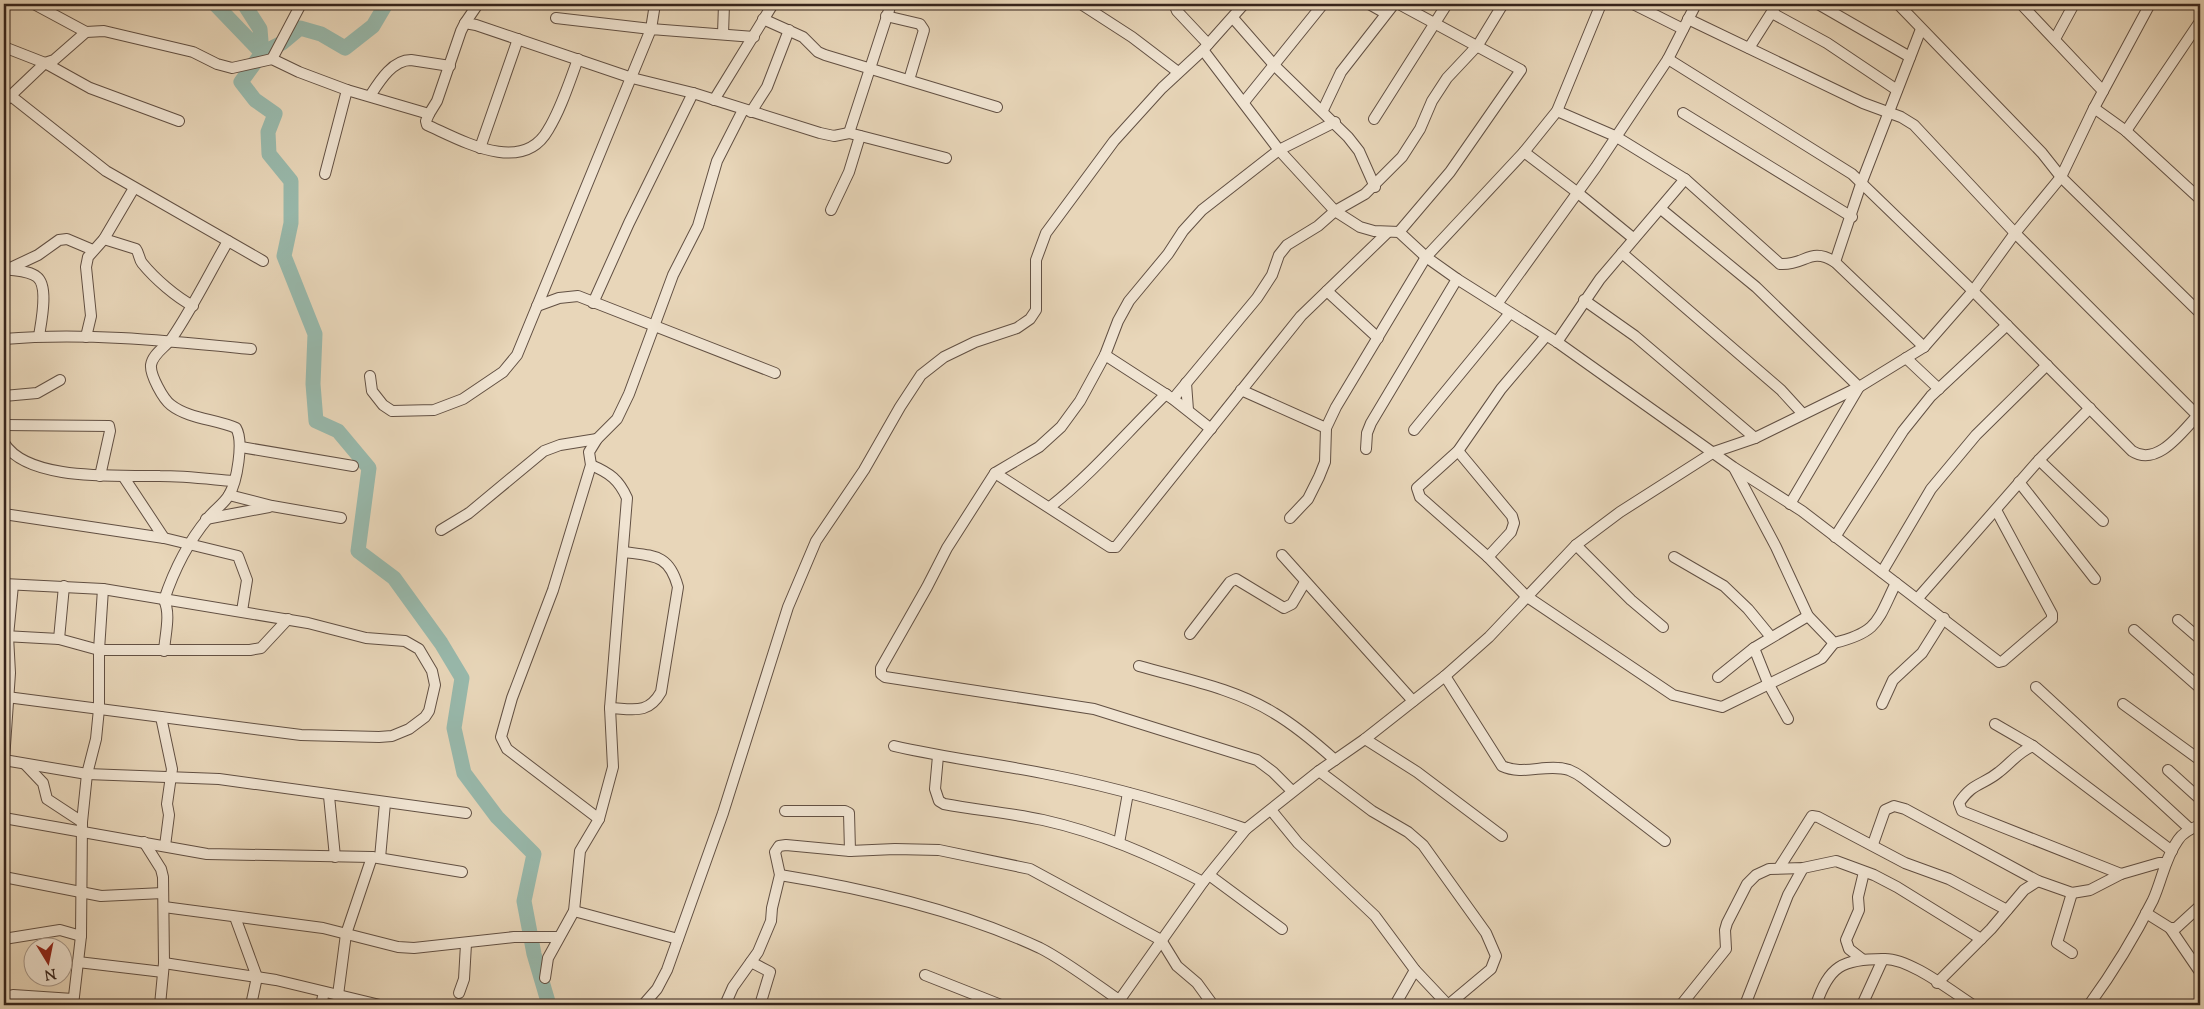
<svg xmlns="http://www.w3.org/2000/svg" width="2204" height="1009" font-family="'Sorts Mill Goudy',serif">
<rect width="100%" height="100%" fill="#e8d6b9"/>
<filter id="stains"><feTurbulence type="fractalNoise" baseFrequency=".004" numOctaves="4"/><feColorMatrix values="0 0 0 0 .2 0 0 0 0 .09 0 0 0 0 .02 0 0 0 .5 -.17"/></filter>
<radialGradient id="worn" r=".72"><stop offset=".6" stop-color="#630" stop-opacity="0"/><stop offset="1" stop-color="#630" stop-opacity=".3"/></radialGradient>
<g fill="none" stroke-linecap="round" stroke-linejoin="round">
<g stroke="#98b9ac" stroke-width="15">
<polyline points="215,4 262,53"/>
<polyline points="244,4 260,29 262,53"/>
<polyline points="386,4 373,26 345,48 321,34 300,28 282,43 262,53 241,82 255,100 275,114 268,132 269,154 291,181 291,223 284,256 315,334 313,384 316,421 338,431 369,468 358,551 394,578 441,643 462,678 454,728 464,773 497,817 534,854 524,901 534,954 549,1005"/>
</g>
<defs>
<g id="minor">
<polyline points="34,4 86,32 104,31 193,52 217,64 232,68 272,59 299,72 347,90 429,114 437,101 461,31 465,23 476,25 632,78 693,93 820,133 834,136 849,133 946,158"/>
<polyline points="1081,4 1132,37 1178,72"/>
<polyline points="1174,4 1177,11 1208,44"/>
<polyline points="1369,4 1385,13"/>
<polyline points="1633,4 1683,29"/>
<polyline points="1818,4 1910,57"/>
<polyline points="1898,4 2042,153 2061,177 2200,313"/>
<polyline points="2021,4 2103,91"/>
<polyline points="1772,13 1827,43 1897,90"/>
<polyline points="886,16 920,24 924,30 909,80"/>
<polyline points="556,18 651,29 655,4"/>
<polyline points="1233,18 1275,66 1348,137 1359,151 1375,187"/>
<polyline points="763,19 803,37 818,52 825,55 997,107"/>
<polyline points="1688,19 1863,103 1901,117 1914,125 2015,233 2198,416"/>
<polyline points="465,23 478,4"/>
<polyline points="723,34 724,4"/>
<polyline points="2055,39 2074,4"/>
<polyline points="4,47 45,63 90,88 179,121"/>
<polyline points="1749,48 1777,4"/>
<polyline points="1203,50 1279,150 1335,211 1360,227 1374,231 1399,232 1426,257 1457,279 1557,342 1733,467 1802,511 1999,662 2003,661 2052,619 2052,614 1996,510"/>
<polyline points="272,59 301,4"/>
<path d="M1668 59 1852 174 1973 291 2132 451C2158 468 2183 430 2200 413"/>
<polyline points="11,96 106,171 263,261"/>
<path d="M370 96C379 82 392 60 411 60L450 66"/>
<polyline points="714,100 773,4"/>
<polyline points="4,102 45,63 54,60 86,32"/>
<polyline points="1244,102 1323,4"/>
<polyline points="2094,108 2126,131 2200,199"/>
<polyline points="1323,110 1341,72 1394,4"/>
<path d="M1557 111 1615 136 1685 179 1780 264C1805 266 1810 246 1835 262L1861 184 1921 29"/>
<polyline points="751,112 767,87 789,30"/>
<polyline points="1683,113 1852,217"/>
<path d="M429 114 426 121 427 125C461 140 522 176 548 130 561 109 569 83 578 59"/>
<polyline points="1374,119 1447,4"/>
<polyline points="2126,131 2199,23"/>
<polyline points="849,133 891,4"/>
<polyline points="480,148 518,39"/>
<polyline points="1524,152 1578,193 1633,238"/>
<polyline points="325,174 347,90"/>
<polyline points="1661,209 1756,287 1859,387 1790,504"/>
<polyline points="831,210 849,172 860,136"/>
<polyline points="1399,232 1450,172 1521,70 1399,4"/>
<path d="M104 239 136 249C139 253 139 259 142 263 155 279 176 297 193 306"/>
<polyline points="1622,253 1781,390 1802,413"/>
<polyline points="1835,262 1924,347"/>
<path d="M6 269C16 271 30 271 37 277 49 286 41 323 39 336"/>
<polyline points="4,271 38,255 59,240 67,239 93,250"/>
<polyline points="1327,291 1378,338"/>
<polyline points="1584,300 1635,336 1755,438"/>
<polyline points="593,303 629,223 693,93"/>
<polyline points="1497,304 1596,167 1668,59 1696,4"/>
<polyline points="537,306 559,298 578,296 775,373"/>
<polyline points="1546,336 1501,389 1458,451 1417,488 1420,497 1488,557 1526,596 1673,695 1722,707 1822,658 1834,643"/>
<polyline points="86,337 91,316 86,267 88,257 104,239 134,188"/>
<path d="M4 339C86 332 169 341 251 349"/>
<polyline points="1557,342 1600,279 1685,179"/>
<polyline points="1105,355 1173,399 1211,429"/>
<polyline points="1906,358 1939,389"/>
<polyline points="370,376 372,391 383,405 392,411 434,410 463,399 503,372 517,355 651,29 754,37"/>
<polyline points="1186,383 1188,410"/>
<polyline points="1241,390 1326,428"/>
<polyline points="4,396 37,393 60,380"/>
<polyline points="1173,399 1257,298 1272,275 1279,255 1287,245 1318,226 1335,211 1365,194 1402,157 1420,129 1432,101 1447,78 1478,45 1503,4"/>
<polyline points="4,425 109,426 110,431 100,476"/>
<polyline points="1414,430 1510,313"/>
<path d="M4 443C28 482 119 475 160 476 185 476 209 479 233 481"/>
<polyline points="241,447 353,466"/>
<polyline points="1366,449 1367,433 1371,423 1457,279"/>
<polyline points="1458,451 1512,516 1514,523 1511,532 1488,557"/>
<polyline points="2039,460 2103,521"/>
<path d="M1734 468 1776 547 1808 616 1834 643C1879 632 1877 621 1896 583"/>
<polyline points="995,473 1110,547 1116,547 1301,316 1388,232"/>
<polyline points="123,476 164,538"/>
<polyline points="2019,482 2095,579"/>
<polyline points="229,495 272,506 341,518"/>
<path d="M1050 507C1093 473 1127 432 1166 394"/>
<polyline points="4,514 164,538 238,556 247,580 242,611"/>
<polyline points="1290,518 1308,499 1319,477 1325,462 1326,428 1336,407 1426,257 1524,152 1557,111 1601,4"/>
<polyline points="206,519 269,507"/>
<polyline points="441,530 469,513 544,451 560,445 597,439"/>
<polyline points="1835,537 1903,431 1931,396 2007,325"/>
<polyline points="1576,545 1631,600 1663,627"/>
<polyline points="1282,555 1413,701"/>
<polyline points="1674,557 1724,586 1748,609 1771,637"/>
<polyline points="1882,572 1931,489 1976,435 2047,365"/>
<polyline points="4,584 103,589 308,623 366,638 405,641 419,649 432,671 435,685 429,711 425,717 409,729 392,736 379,737 301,735 7,697"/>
<polyline points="1918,598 2039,460 2090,408"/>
<polyline points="2178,620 2200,639"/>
<polyline points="2134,630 2200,688"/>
<polyline points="1190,634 1230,582 1236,579 1284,608 1292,604 1305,582"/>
<polyline points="4,636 59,639 99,650 250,650 261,648 288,619"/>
<polyline points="59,639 64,586"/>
<path d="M164 651C165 635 171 614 164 600 174 570 188 542 208 518 214 510 224 504 229 495 237 482 244 441 236 428 216 419 189 419 171 405 163 399 150 375 151 365 153 353 166 347 172 338 193 307 209 274 228 241"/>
<path d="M1139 666C1184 679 1234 688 1274 713 1296 726 1316 743 1335 760"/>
<path d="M1445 676 1502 766C1523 776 1547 763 1569 770 1574 772 1579 775 1583 778L1665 841"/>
<polyline points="1718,677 1754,648"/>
<polyline points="2036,687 2190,829"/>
<polyline points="1882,704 1893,680 1922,653 1944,618"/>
<polyline points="2123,704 2200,760"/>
<path d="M610 708C633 709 648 715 661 692L678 587C669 554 654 556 624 552"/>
<polyline points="161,717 172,769 167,804 169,815 165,846"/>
<polyline points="1788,719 1768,683 1754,648 1808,616"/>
<polyline points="1995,724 2033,746"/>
<polyline points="1365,739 1417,772 1502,836"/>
<path d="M894 746C946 758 999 764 1052 775 1118 788 1183 807 1246 829"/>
<path d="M938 756 935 789 939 801 944 804C977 810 1010 813 1043 820 1101 833 1151 855 1203 882"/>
<polyline points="4,760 87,774 219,779 466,813"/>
<polyline points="4,760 10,673 8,636 13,585"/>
<polyline points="25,764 43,783 47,799 82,822"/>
<polyline points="2168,770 2200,799"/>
<polyline points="1319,771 1372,811 1408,832 1423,845 1486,933 1496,956 1491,969 1448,1005"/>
<polyline points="1292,791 1273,772 1257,760 1094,709 885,677 881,674 881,668 927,587 947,548 995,473 1039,447 1061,427 1080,401 1105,355 1118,321 1129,301 1168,254 1183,231 1202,210 1279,150 1335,122"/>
<polyline points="329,796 335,857"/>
<polyline points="1271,810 1298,843 1375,916 1415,970 1448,1005"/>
<polyline points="785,811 845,811 849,813 850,851"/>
<polyline points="4,818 207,854 372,857 462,872"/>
<polyline points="599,819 507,749 501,737 512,698 553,590 591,465 589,452 597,439 617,419 629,394 673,275 698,226 717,161 743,110"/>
<polyline points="144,842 161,869 163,877 164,963 160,1005"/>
<polyline points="1119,843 1128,793"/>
<polyline points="1873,844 1885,810 1894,806 1905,809 2038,881 2072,893 2090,890 2121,874 2159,863 2166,863"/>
<polyline points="380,858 385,803"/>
<polyline points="1779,868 1812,816 1818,817 1905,863 1949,879 2007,910"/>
<path d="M2121 874 1962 811 1959 803C1973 782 1982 786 1999 772 2011 763 2018 752 2033 746L2172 851"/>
<path d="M780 875C867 889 959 910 1040 948 1066 961 1101 988 1126 1005"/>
<polyline points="1209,875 1282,929"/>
<polyline points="4,877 101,896 163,893"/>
<polyline points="2072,893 2057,943 2072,953"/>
<polyline points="164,907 323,928 398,947 414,948 514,937 558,937"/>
<polyline points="574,911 678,939"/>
<polyline points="2146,913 2170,928 2176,928 2200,906"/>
<polyline points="235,917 257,977 251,1005"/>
<polyline points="2170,928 2200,972"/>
<polyline points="4,939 60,930 81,936"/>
<polyline points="1862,959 1849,949 1846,940 1859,910 1858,897 1864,872"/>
<polyline points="78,962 163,972"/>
<polyline points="751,962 770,972 760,1005"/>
<polyline points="164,963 276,980 380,1005"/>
<polyline points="925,975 1001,1005"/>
<path d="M545 978 548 958 574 911 580 851 599 819 613 767 610 708 627 498C619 480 610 473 591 465"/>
<polyline points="1937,983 1991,929 2024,890 2038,881"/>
<polyline points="459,993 464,979 466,944"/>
<polyline points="338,995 346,934 372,857"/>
<polyline points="4,1005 9,996 13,995 73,999"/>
<polyline points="73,1005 81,936 82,822 87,774 96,739 99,709 99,650 103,589"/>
<polyline points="321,1005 324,992"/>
<polyline points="643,1005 657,989 667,970 723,813 788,607 816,541 864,470 900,407 921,375 944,357 975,342 1017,328 1030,319 1036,310 1036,260 1046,233 1114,141 1162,88 1203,50 1244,4"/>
<polyline points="725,1005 733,987 758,952 771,921 772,908 780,875 775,852 779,846 786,845 850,851 895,849 939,850 1030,869 1161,940 1177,966 1197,983 1213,1005"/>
<polyline points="1116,1005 1203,882 1246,829 1319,771 1365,739 1445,676 1489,637 1576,545 1620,512 1714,452 1755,438 1859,387 1924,347 1973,291 2015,233 2061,177 2094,108 2150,4"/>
<polyline points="1395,1005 1415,970"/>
<polyline points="1681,1005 1726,949 1725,930 1727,923 1747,884 1756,875 1769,869 1803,868 1836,861 1874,875 1897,887 1981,939"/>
<polyline points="1745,1005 1788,895 1803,868"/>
<path d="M1816 1005C1829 966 1842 959 1883 959"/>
<path d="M1862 1005 1883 959C1908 957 1951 991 1973 1005"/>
<path d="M2089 1005C2113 972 2135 936 2153 900 2162 880 2165 858 2178 840 2183 832 2192 828 2200 825"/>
</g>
</defs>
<use href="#minor" stroke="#625043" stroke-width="12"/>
<use href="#minor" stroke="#f0e4d2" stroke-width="10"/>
</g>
<rect width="2204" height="1009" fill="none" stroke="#e8d6b9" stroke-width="20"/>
<rect x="5" y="5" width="2194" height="999" fill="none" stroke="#36241c" stroke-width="2.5"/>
<rect x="10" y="10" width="2184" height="989" fill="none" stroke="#36241c"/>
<g transform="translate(48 962) rotate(170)"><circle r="24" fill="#f0e4d2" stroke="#a69789"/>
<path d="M0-4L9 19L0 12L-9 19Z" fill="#8f2418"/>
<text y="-8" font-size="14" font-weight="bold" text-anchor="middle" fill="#36241c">N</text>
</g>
<rect width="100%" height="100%" filter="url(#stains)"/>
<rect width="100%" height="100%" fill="url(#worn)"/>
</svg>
